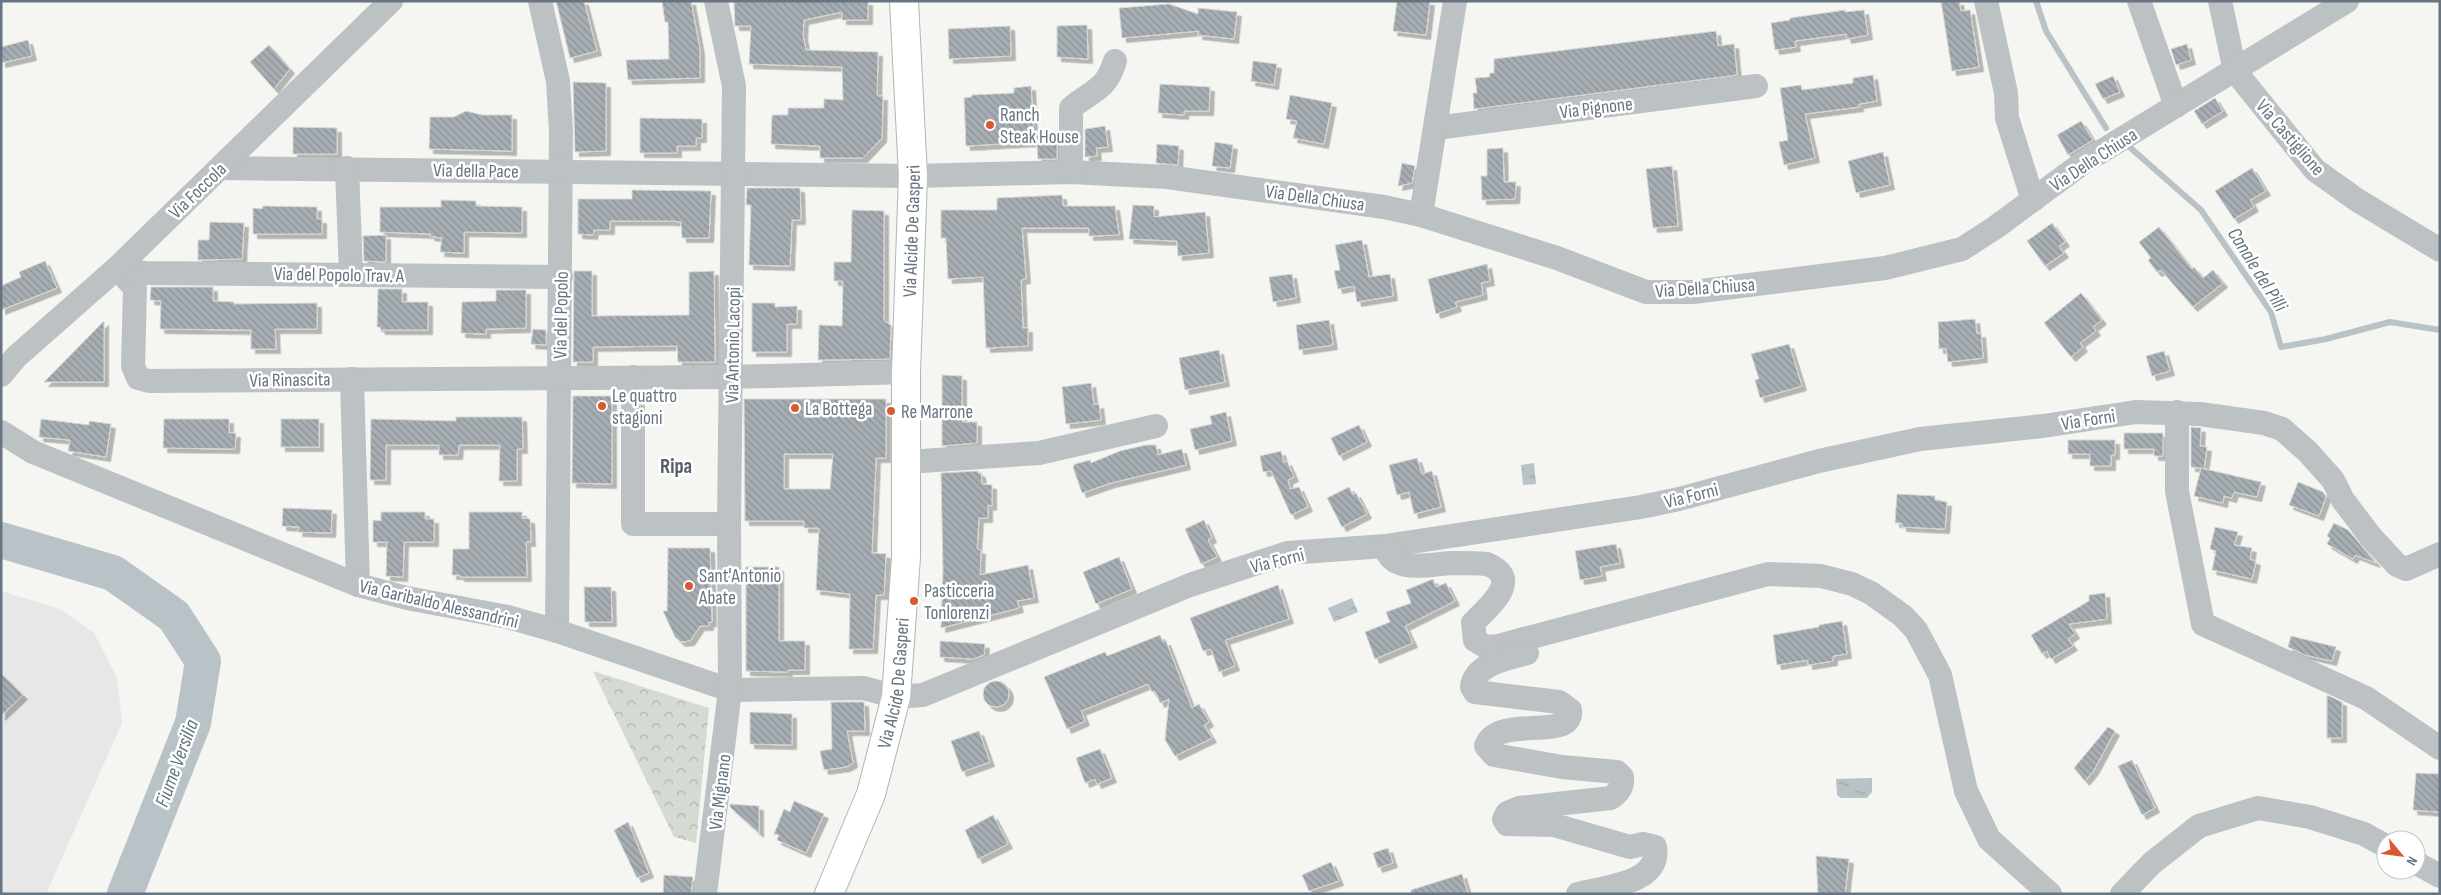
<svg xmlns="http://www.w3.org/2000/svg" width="2441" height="895" font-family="'Sofia Sans Condensed',sans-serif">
<defs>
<pattern id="forest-crowns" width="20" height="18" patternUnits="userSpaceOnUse" patternTransform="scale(1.25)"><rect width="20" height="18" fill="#d5dad2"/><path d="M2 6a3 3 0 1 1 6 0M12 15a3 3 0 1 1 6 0" fill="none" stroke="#b1b5b0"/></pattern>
<pattern id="water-ripples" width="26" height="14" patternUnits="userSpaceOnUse" patternTransform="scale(1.25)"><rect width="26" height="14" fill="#b8c2c7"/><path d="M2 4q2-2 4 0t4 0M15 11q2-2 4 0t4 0" fill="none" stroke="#99a2a7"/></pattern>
<pattern id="building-back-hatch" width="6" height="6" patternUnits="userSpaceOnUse" patternTransform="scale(1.25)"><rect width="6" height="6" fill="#a6aeb3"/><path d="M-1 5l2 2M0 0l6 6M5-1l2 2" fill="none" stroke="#8b9297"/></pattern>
<filter id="shadow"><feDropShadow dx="4.5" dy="4.5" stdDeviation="0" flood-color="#0004"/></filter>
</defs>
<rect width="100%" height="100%" fill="#f5f5f2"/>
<polygon fill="#e6e7e6" points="1,591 60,609 94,633 117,678 122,723 46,894 1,894"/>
<polygon fill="url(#forest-crowns)" points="593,671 709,708 696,843 674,837"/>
<g fill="url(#water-ripples)">
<polygon points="1534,463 1536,484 1523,485 1521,465"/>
<polygon points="1352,598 1358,612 1334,622 1328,608"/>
<polygon points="1872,778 1872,792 1867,798 1841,798 1837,795 1836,779"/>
</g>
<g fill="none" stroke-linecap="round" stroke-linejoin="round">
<g stroke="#b8c2c7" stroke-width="6">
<polyline points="2036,1 2046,31 2106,128"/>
<polyline points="2125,143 2201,210 2271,312 2281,347 2326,339 2390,322 2440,330"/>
</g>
<polyline stroke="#b8c2c7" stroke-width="36" points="1,540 113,573 174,616 203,661 193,723 125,894"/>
</g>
<g fill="url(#building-back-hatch)" stroke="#d7d7d5" fill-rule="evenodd" filter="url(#shadow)">
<polygon points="556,1 584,1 597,51 570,58"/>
<polygon points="662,1 691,1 700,50 700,78 628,80 626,60 669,59 668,22 665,22"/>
<polygon points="868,1 868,20 842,20 842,12 804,20 803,35 806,50 878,52 877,96 883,96 882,138 863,158 820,158 820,146 771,144 772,115 788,115 788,108 824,108 824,99 843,100 842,67 749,64 751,26 735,26 734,2"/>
<polygon points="1397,1 1430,1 1426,35 1393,31"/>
<polygon points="1941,1 1959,1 1961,11 1970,10 1979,67 1952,71"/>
<polygon points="1169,4 1198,14 1198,8 1237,12 1234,39 1198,35 1199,31 1122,38 1119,8"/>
<polygon points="1845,10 1845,12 1864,10 1868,35 1847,39 1846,34 1795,41 1796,47 1775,50 1771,23 1790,20 1790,18"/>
<polygon points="1087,25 1088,59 1057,57 1057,26"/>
<polygon points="1010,26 1011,56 949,59 948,29"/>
<polygon points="1716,31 1718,46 1734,44 1737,75 1474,109 1473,93 1477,93 1475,78 1489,77 1490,73 1494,73 1494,59"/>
<polygon points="28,40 32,56 1,63 1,47"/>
<polygon points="2187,44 2191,60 2176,65 2171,49"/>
<polygon points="269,45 290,69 274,89 250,62"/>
<polygon points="1253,61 1277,64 1274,85 1251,81"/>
<polygon points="1873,75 1877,101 1859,104 1859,107 1805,114 1815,158 1784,165 1779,142 1788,140 1780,88 1801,85 1802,90 1853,83 1853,78"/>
<polygon points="2113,76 2120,92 2103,99 2095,84"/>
<polygon points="573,82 606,83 606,151 575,152"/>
<polygon points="1160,84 1210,87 1209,111 1184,111 1184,115 1158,113"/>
<polygon points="1031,86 1034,142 966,146 964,98 971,97 972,95 1014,93 1014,88"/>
<polygon points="1290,95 1332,103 1324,144 1293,138 1297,121 1286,119"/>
<polygon points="2215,98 2223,111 2202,124 2194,111"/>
<polygon points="466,111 482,115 512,115 512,151 429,149 430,117 454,117"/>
<polygon points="640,118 702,119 702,138 696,138 696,146 677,146 677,153 640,153"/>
<polygon points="2081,121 2093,140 2068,155 2057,135"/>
<polygon points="1105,126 1108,147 1096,148 1097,156 1085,157 1085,129"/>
<polygon points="293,127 337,128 337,154 293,154"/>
<polygon points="1057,131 1057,159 1038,159 1036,133"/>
<polygon points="1215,142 1233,145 1230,168 1212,166"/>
<polygon points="1157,144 1179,146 1178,165 1156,163"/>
<polygon points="1503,148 1504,182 1516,182 1515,199 1482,200 1481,176 1487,176 1487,149"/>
<polygon points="1883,152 1890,185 1856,193 1848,161"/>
<polygon points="1402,163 1415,166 1412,183 1398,186"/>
<polygon points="1672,166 1678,226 1653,228 1646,169"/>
<polygon points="2252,168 2266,191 2250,200 2254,207 2234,219 2215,191"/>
<polygon points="747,188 800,188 801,220 792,220 790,266 749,265 751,205 746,205"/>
<polygon points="632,190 711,191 709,238 682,238 681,222 672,221 610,221 610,230 594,230 593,235 578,234 578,199 632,199"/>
<polygon points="1062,195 1063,206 1115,206 1119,235 1089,236 1089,228 1022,228 1026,279 1021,280 1023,328 1028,328 1028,346 986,348 983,277 948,279 946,238 941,238 941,210 997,210 997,198"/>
<polygon points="441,200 476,201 476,206 522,207 522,233 464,232 464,253 440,252 442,238 430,236 431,234 380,232 380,207 441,207"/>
<polygon points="1133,205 1154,206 1154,217 1205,212 1209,253 1178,256 1177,241 1129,239"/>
<polygon points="263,206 317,207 317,219 322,219 322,234 253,234 253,208 262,209"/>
<polygon points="852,210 884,211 884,321 891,325 890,359 818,360 819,325 842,326 843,281 834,281 834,262 851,262"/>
<polygon points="210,222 244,223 242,259 198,260 198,240 209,240"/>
<polygon points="2052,223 2065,242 2059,246 2064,253 2045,266 2027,241"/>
<polygon points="2159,227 2192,269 2194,267 2203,278 2213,270 2223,283 2193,307 2161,270 2157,272 2148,260 2151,258 2139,242"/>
<polygon points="386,235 386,262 364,261 363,236"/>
<polygon points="1362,240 1369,277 1390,274 1393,296 1357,302 1354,286 1338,289 1334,271 1340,270 1335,245"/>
<polygon points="45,261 57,288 1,310 1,286 21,277 19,272"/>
<polygon points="1487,264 1490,281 1481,283 1483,295 1455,302 1457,307 1436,314 1428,279"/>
<polygon points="574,271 592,271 592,316 689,315 689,272 714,271 715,362 678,362 677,346 593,347 593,362 573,362"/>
<polygon points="1292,274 1296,298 1273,302 1269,277"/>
<polygon points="151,287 213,287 213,301 234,302 234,304 317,303 317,329 275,329 276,349 251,349 251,330 160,329 161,301 150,300"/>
<polygon points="378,289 402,289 402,302 428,302 428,330 381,330 380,327 377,327"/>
<polygon points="496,290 526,290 526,328 486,329 486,334 461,333 462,302 496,301"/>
<polygon points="2081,293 2102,320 2093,327 2096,331 2080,343 2083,347 2071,357 2044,323"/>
<polygon points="752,303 775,303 775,307 797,306 797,324 787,324 787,352 752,352"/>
<polygon points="1975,319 1977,334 1981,333 1983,358 1948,362 1946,348 1939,349 1938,322"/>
<polygon points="1329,320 1333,345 1299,350 1296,325"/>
<polygon points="104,321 104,382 44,382"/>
<polygon points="533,329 546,330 546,345 531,344"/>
<polygon points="1789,344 1802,386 1760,398 1755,380 1759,379 1751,354"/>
<polygon points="1219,350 1225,382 1185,390 1179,358"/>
<polygon points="2164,351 2170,371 2152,376 2146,356"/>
<polygon points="942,375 962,376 962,422 977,422 977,443 942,446"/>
<polygon points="1091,383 1094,405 1099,404 1101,420 1066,424 1062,387"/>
<polygon points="573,396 612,396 612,484 572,483"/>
<path d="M744 399H886V458H876L872 553 886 554 884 595H876L873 649H849L850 594 816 590 819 528H804V521H745ZM784 454H833L830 489H784Z"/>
<polygon points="1226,412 1232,441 1195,450 1190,429 1212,424 1210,416"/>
<polygon points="456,417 522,417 523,449 517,449 517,481 499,481 500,445 459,445 458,455 439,455 439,445 386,445 386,480 370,480 371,419 456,421"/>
<polygon points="41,419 89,425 89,421 111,424 106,457 68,451 70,440 39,437"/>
<polygon points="164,419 229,419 229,433 236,433 235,449 163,448"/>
<rect x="281" y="419" width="38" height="28"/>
<polygon points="1359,425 1367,442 1339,456 1331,438"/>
<polygon points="2191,427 2201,428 2200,446 2207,447 2204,469 2201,468 2261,482 2257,497 2234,492 2232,498 2224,496 2223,503 2194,496 2201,468 2191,467"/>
<polygon points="2124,433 2163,433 2163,456 2154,456 2154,449 2124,449"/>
<polygon points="2068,440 2115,440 2115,455 2111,455 2111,466 2090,466 2090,454 2068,454"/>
<polygon points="1146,445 1156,445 1158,455 1182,449 1186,465 1111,483 1082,493 1073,467 1075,464 1090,460 1091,463 1120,451"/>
<polygon points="1281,451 1284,463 1287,461 1294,477 1288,480 1290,489 1299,487 1308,507 1291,515 1271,471 1263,472 1260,456"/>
<polygon points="1417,458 1422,474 1432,471 1441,507 1414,514 1409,492 1397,495 1389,465"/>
<polygon points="978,471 978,473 981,473 982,484 992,485 992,506 988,505 988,518 979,518 977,549 981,550 980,575 1028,565 1034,598 1017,601 1019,608 941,628 943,570 941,473"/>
<polygon points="2298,482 2323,492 2326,497 2319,516 2289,505"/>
<polygon points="1349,487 1353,495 1356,493 1367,514 1342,527 1327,498"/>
<polygon points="1897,494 1935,496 1935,500 1947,502 1945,529 1902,527 1902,523 1895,523"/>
<polygon points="283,508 332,510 331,533 298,532 299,527 282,526"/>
<polygon points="381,512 425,512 425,519 434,519 434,542 404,542 403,577 386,576 387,542 373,542 373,520 381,521"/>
<polygon points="469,512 522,512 522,518 530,519 531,542 526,542 527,577 460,577 460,575 452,575 453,549 469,549"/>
<polygon points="1204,520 1212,538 1208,540 1217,557 1201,564 1185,529"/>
<polygon points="2334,523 2348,530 2376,563 2355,555 2353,559 2327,544 2330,538 2327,536"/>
<polygon points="2215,527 2238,532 2234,545 2252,548 2250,559 2256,561 2252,579 2212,570 2216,551 2210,549"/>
<polygon points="1616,544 1620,563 1600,567 1602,576 1580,580 1575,551"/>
<polygon points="668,548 710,548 712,622 709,622 709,626 700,626 690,641 681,642 675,637 663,611 667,611"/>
<polygon points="1119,557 1132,589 1096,604 1083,572"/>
<polygon points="746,567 779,567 779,641 805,641 805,670 788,670 788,672 746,671"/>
<polygon points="1433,579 1436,587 1446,583 1455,601 1405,626 1413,643 1375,659 1365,632 1390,622 1386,612 1411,603 1406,590"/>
<polygon points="1278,585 1289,619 1225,640 1235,666 1219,672 1211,649 1203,651 1190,618"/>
<polygon points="584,587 611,587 612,622 585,622"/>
<polygon points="2105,593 2107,619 2069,624 2075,634 2068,639 2073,646 2051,659 2047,651 2042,654 2031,635 2089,601 2089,595"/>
<polygon points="1842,621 1847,654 1833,656 1833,661 1808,665 1808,660 1777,665 1773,635 1819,627 1819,625"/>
<polygon points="1160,635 1163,642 1166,641 1192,708 1199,704 1209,722 1204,725 1212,738 1175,756 1165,740 1169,699 1160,703 1155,691 1152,692 1148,684 1081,711 1085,721 1067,729 1044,677 1105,652 1107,656"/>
<polygon points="2291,636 2336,647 2332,661 2305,655 2288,647"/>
<polygon points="940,641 985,644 984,655 973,659 940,657"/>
<polygon points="1,673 23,695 1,716"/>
<circle cx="996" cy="694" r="13"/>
<polygon points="2327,695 2342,702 2342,738 2327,738"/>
<polygon points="831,702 864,702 865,731 847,731 853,763 846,767 824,770 820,751 832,749"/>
<polygon points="750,712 792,714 792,745 750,744"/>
<polygon points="2108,727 2115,731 2094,770 2085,781 2074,768"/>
<polygon points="979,731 990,762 962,772 951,741"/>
<polygon points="1100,749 1112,778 1097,784 1095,779 1085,783 1076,758"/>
<polygon points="2132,760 2155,808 2142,815 2118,766"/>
<polygon points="2416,773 2440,774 2440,812 2413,810"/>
<polygon points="794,801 824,814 806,853 777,840 779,835 774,834 784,809 790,812"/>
<polygon points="730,804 759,806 759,833 730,807"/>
<polygon points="993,815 1008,844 978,859 965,830"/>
<polygon points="628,822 649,873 637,878 614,830"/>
<polygon points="1388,848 1393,863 1378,868 1373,853"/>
<polygon points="1816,856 1849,859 1845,894 1818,894"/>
<polygon points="1331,862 1339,881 1309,891 1302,875"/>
<polygon points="1462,874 1468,894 1411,894 1411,890"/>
<polygon points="664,875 693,877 691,894 663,894"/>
</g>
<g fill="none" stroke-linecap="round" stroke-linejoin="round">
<defs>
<g id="major">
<path id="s1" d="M829 894 871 794 896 697 906 557V372L913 176 904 1"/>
</g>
</defs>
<use href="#major" stroke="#b0b5b8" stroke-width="30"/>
<g stroke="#bcc1c4" stroke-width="24">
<polyline points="540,1 558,81 561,131 557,631"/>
<polyline points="1986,1 2006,93 2007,118 2033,200"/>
<polyline points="2139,1 2176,106"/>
<polyline points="2220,1 2235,71 2315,170 2357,200 2440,250"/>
<polyline points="1436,128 1756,86"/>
<polyline points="220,168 913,176 1071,172 1167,177 1384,207 1421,215 1557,258 1646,292 1693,292 1885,268 1962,249 1996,227 2084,162 2347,1"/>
<polyline points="347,168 351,274"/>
<path d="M1071 172V108C1092 90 1106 91 1115 61"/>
<polyline points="1421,215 1455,1"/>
<polyline points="117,268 135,288 133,366 138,378 149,381 732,377 906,372"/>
<polyline points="117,268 145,273 561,277"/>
<polyline points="1,375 16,357 117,268 391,1"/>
<polyline points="633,377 633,524 729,524"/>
<polyline points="352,379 358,585"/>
<polyline points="2177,412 2177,491 2203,624 2366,698 2440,748"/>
<polyline points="1,432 33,452 358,585 407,598 508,617 557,631 730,690 864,688 896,697 923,695 1190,585 1288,553 1385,546 1641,507 1679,499 1819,461 1920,439 2043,426 2136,412 2200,414 2264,423 2282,429 2308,452 2333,480 2343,500 2371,537 2397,565 2406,569 2440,554"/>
<polyline points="907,462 1039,453 1156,426"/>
<path d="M1385 546C1392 575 1430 564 1451 563 1463 563 1475 563 1487 564 1524 579 1488 607 1473 623L1475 640 1486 647 1498 646 1768 574 1821 576 1852 584 1871 593 1903 616 1916 630 1940 675 1966 791 1989 839 2050 894"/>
<path d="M1527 653C1508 659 1475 663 1472 687L1475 692 1559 702 1570 710C1574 743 1498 713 1486 746L1494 755 1562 767 1617 772 1622 777C1623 787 1619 792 1611 798L1519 808 1507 813 1504 819 1507 824 1554 825 1630 847 1643 844 1655 847C1661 884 1603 887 1578 894"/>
<polyline points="2416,863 2440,876"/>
<polyline points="705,894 730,690 729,524 734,86 716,1"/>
<polyline points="2122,894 2152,863 2199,826 2258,808 2310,817 2364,834 2386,846"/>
</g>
<use href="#major" stroke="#fff" stroke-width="28"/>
</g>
<g fill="#d75a31" stroke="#fff" stroke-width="2">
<circle cx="990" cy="125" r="5"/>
<circle cx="602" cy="406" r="5"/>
<circle cx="795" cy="408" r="5"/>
<circle cx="891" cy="411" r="5"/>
<circle cx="689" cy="586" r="5"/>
<circle cx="914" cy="601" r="5"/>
</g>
<g text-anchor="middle" stroke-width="5" stroke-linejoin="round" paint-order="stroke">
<g font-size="19" fill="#667581" stroke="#fff">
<text transform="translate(1596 107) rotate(-7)" y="7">Via Pignone</text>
<text transform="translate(2291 137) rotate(49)" y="7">Via Castiglione</text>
<text transform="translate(2093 159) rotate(-33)" y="7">Via Della Chiusa</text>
<text transform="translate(476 170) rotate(1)" y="7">Via della Pace</text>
<text transform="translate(197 190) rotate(-44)" y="7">Via Foccola</text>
<text transform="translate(1315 197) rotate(8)" y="7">Via Della Chiusa</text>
<text dy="7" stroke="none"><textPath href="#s1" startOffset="675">Via Alcide De Gasperi</textPath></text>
<text transform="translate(339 274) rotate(1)" y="7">Via del Popolo Trav. A</text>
<text transform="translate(1705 287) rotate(-4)" y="7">Via Della Chiusa</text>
<text transform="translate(560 315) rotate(-89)" y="7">Via del Popolo</text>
<text transform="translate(732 345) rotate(-89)" y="7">Via Antonio Lacopi</text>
<text transform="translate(290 379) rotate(-1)" y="7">Via Rinascita</text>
<text transform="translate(2088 419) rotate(-9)" y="7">Via Forni</text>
<text transform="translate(1691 495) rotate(-14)" y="7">Via Forni</text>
<text transform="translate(1277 560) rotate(-14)" y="7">Via Forni</text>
<text transform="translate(439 603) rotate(13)" y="7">Via Garibaldo Alessandrini</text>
<text dy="7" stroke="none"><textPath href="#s1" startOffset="222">Via Alcide De Gasperi</textPath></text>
<text transform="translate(719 792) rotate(-83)" y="7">Via Mignano</text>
</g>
<g font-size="19" fill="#667581" stroke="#fff" text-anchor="start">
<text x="1000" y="121">Ranch<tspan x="1000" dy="22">Steak House</tspan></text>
<text x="612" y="402">Le quattro<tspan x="612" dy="22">stagioni</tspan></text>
<text x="805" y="415">La Bottega</text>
<text x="901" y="418">Re Marrone</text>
<text x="699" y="582">Sant'Antonio<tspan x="699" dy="22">Abate</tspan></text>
<text x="924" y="597">Pasticceria<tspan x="924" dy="22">Tonlorenzi</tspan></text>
</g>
<g font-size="20" font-style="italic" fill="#62767e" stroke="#fff">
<text transform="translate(2258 269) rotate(58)" y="7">Canale del Pilli</text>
<text transform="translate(176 763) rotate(-70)" y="7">Fiume Versilia</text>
</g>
<g font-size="21" font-weight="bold" fill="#545e67" stroke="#fff">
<text x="676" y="473">Ripa</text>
</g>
</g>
<rect width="2441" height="895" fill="none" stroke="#667581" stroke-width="5"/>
<g transform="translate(2401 855) rotate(119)"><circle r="24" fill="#ffffff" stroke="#c2c8cd"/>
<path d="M0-4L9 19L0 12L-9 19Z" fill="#d75a31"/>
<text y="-8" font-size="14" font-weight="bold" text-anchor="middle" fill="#667581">N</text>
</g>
</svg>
